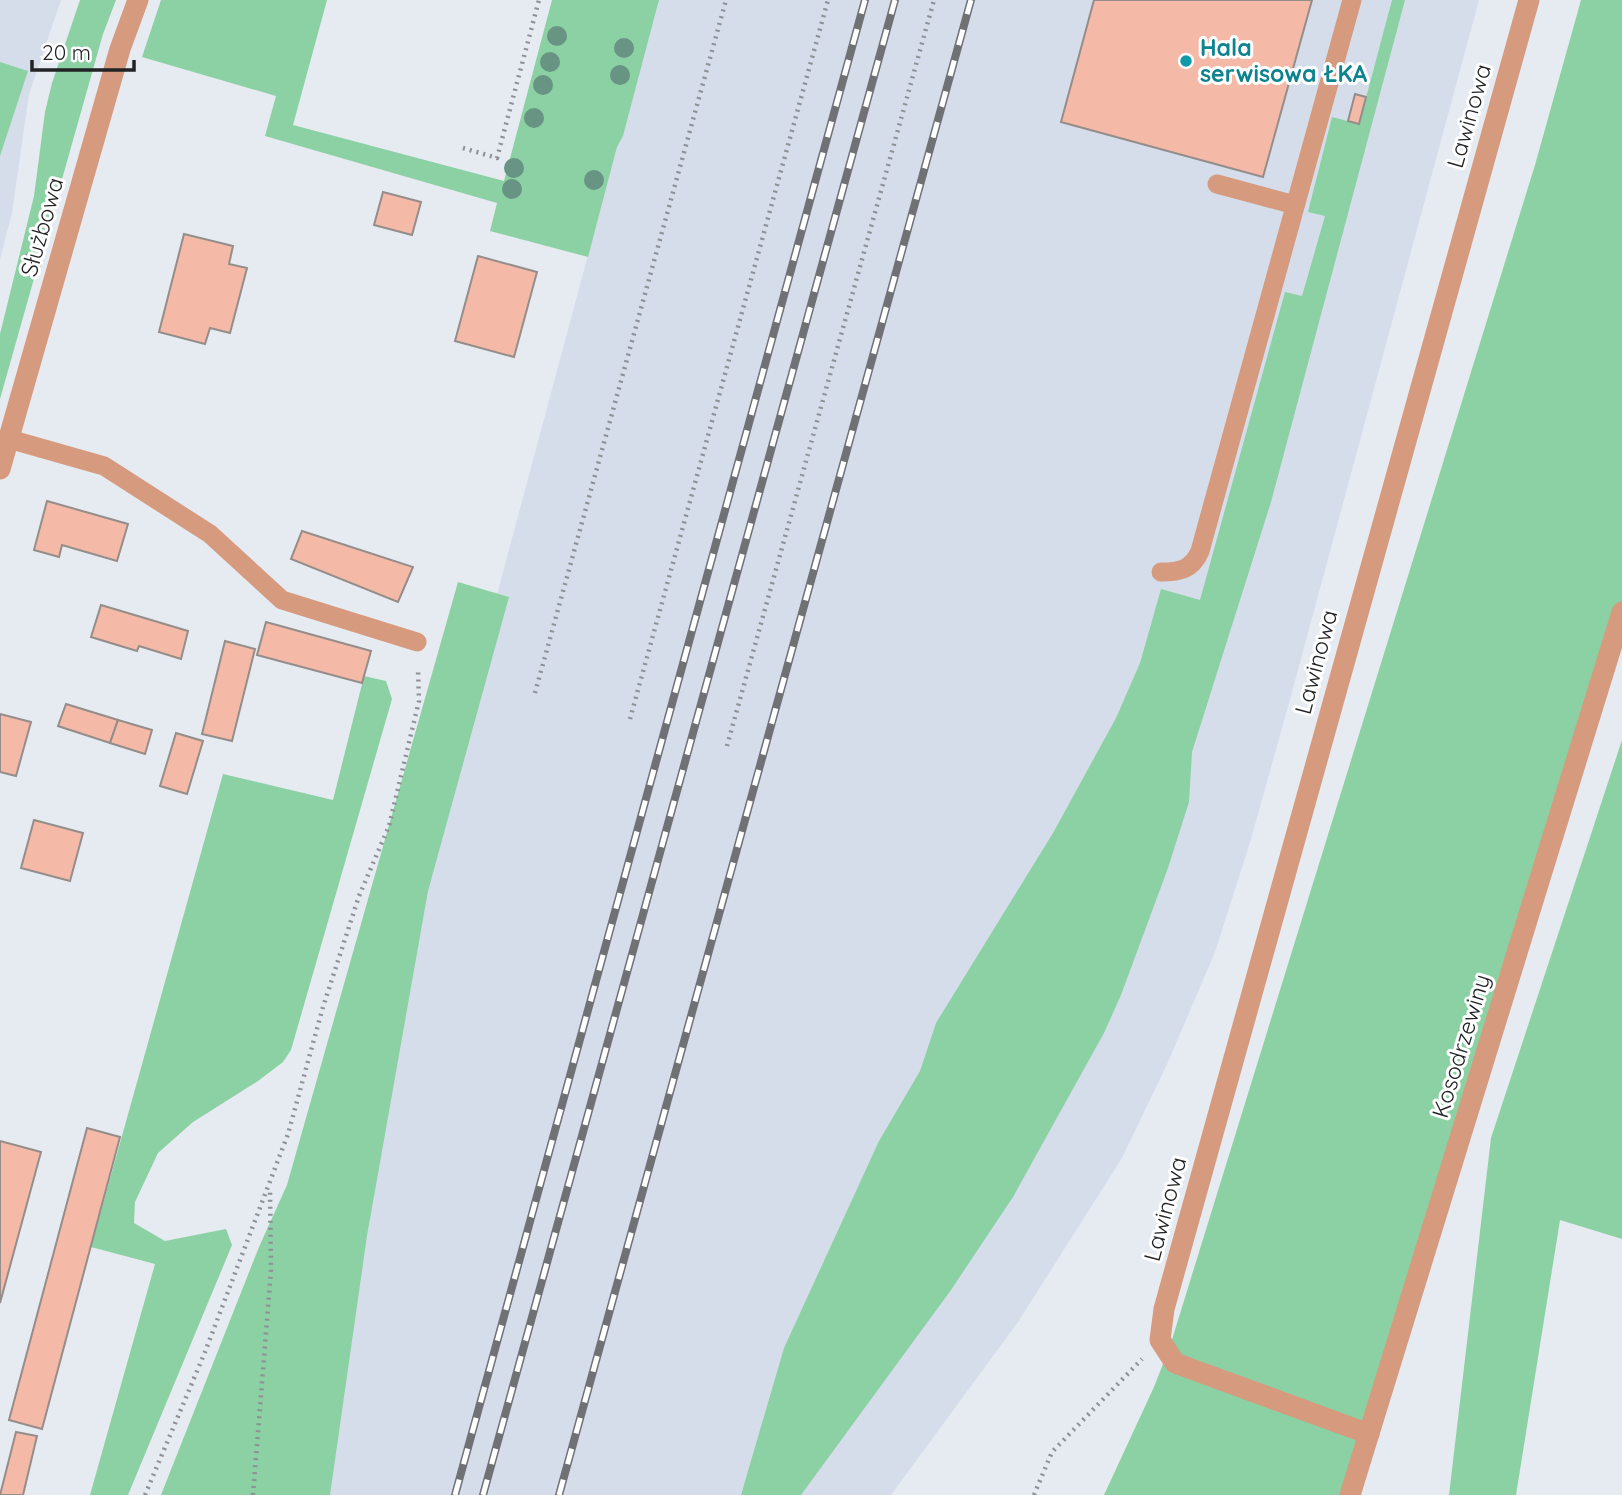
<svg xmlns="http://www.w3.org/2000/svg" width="1622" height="1495" font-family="Quicksand,sans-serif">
<rect width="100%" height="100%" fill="#e6eaf1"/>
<g fill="#d5ddea">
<polygon points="0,0 61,0 29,94 12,213 0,259"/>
<polygon points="659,0 1479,0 1292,692 1251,839 1215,952 1168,1062 1122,1158 1018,1322 891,1495 326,1495 429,848 617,147 623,135"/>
</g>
<g fill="#8cd1a4">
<polygon points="80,0 116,0 103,34 0,399 0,334 34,196 45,112 52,83"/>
<polygon points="161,0 327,0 293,125 504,181 552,0 659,0 623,136 617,147 588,257 490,231 497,203 265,136 276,96 142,57"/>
<polygon points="1392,0 1405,0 1271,502 1192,752 1189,802 1168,868 1121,995 1104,1033 1013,1197 951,1290 801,1495 741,1495 784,1348 879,1141 920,1071 936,1023 1053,833 1116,718 1140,663 1161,589 1200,600 1285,292 1302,296 1325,216 1308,212 1332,117 1359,124"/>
<polygon points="1581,0 1622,0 1622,612 1350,1495 1104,1495 1154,1387 1170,1346 1535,165"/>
<polygon points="0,62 28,71 0,156"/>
<polygon points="458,582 509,597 428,891 367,1236 330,1495 161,1495 259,1247 287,1185"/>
<polygon points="364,676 386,681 392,699 291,1050 283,1062 258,1081 193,1122 158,1153 135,1202 134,1223 165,1241 226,1229 232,1245 128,1495 90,1495 155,1264 91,1247 223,774 333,800"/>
<polygon points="1622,740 1622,1239 1560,1220 1516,1495 1449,1495 1491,1138"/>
</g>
<g fill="#f4b9a7" stroke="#958d8a" stroke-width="2">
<polygon points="1094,0 1312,0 1263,177 1061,122"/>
<polygon points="1355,94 1366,97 1359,124 1348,121"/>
<polygon points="383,192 421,202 412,235 374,225"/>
<polygon points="184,234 233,246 229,264 247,268 230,333 210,328 205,344 159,332"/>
<polygon points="478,256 537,272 514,357 455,341"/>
<polygon points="47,501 128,524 117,561 62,545 59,557 34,550"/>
<polygon points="302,531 413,567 398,602 291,559"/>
<polygon points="101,605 188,631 181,659 139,646 137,651 91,637"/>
<polygon points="266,622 371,651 362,683 257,655"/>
<polygon points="225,641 255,649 232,741 202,734"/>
<polygon points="66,704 118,720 110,743 58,726"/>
<polygon points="0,714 31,722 16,776 0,772"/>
<polygon points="118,720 152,730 145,754 110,743"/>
<polygon points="176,733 203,741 187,794 160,786"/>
<polygon points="34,820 83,833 70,881 21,868"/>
<polygon points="87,1128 120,1137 42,1429 9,1420"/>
<polygon points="0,1141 41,1152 0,1303"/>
<polygon points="16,1432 37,1436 23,1495 0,1495"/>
</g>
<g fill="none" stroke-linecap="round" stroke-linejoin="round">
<g stroke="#8d9095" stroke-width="4.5" stroke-dasharray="2 5" stroke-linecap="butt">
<polyline points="463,148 497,158 539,0"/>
<polyline points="535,693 726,0"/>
<polyline points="630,719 828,0"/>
<polyline points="727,746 934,0"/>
<polyline points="145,1495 205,1352 288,1134 323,1007 359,896 389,826 419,701 418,669"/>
<polyline points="253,1495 271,1270 270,1189"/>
<polyline points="1034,1495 1052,1452 1142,1359"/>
</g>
<g stroke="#d69a7e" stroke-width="19">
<polyline points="1217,184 1295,205"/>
<polyline points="9,439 104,466 210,534 282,600 417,642"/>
<path d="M1161 572C1179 572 1192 570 1200 551L1352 0"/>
</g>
<g stroke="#d69a7e" stroke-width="21">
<polyline points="1369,1434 1175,1363 1160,1340 1164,1309 1529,0"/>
<polyline points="1350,1495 1622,612"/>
</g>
<polyline stroke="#d69a7e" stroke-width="21" points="0,469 120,49 138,0"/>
<defs>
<g id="rail">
<polyline points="455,1495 865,0"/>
<polyline points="483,1495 895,0"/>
<polyline points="559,1495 971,0"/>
</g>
</defs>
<use href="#rail" stroke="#6f7175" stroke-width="8"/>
<use href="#rail" stroke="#fff" stroke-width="5" stroke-dasharray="16" stroke-linecap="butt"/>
</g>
<g fill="#689483">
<circle cx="557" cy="36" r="10"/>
<circle cx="624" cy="48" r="10"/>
<circle cx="550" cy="62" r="10"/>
<circle cx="620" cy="75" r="10"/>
<circle cx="543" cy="85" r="10"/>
<circle cx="534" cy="118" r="10"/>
<circle cx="514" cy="168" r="10"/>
<circle cx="594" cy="180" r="10"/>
<circle cx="512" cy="189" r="10"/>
<circle cx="32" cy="262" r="10"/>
</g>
<circle fill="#0f9aa8" stroke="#fff" stroke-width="2.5" cx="1186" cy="61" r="7"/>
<g text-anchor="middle" stroke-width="6" stroke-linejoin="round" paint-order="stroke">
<g font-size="23" font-weight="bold" fill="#0d838f" stroke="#fff" text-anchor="start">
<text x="1200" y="56">Hala<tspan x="1200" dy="26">serwisowa ŁKA</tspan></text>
</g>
<g font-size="23" fill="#212325" stroke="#fff">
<text transform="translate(1469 116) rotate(-74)" y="8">Lawinowa</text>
<text transform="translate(42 227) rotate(-74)" y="8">Służbowa</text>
<text transform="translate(1316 662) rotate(-75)" y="8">Lawinowa</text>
<text transform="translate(1461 1046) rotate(-73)" y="8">Kosodrzewiny</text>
<text transform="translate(1165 1209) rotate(-75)" y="8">Lawinowa</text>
</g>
</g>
<path d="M32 60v10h102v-10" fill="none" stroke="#212325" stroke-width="3.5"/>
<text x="42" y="60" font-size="21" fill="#212325" stroke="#ffffff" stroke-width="5" paint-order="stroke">20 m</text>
</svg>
